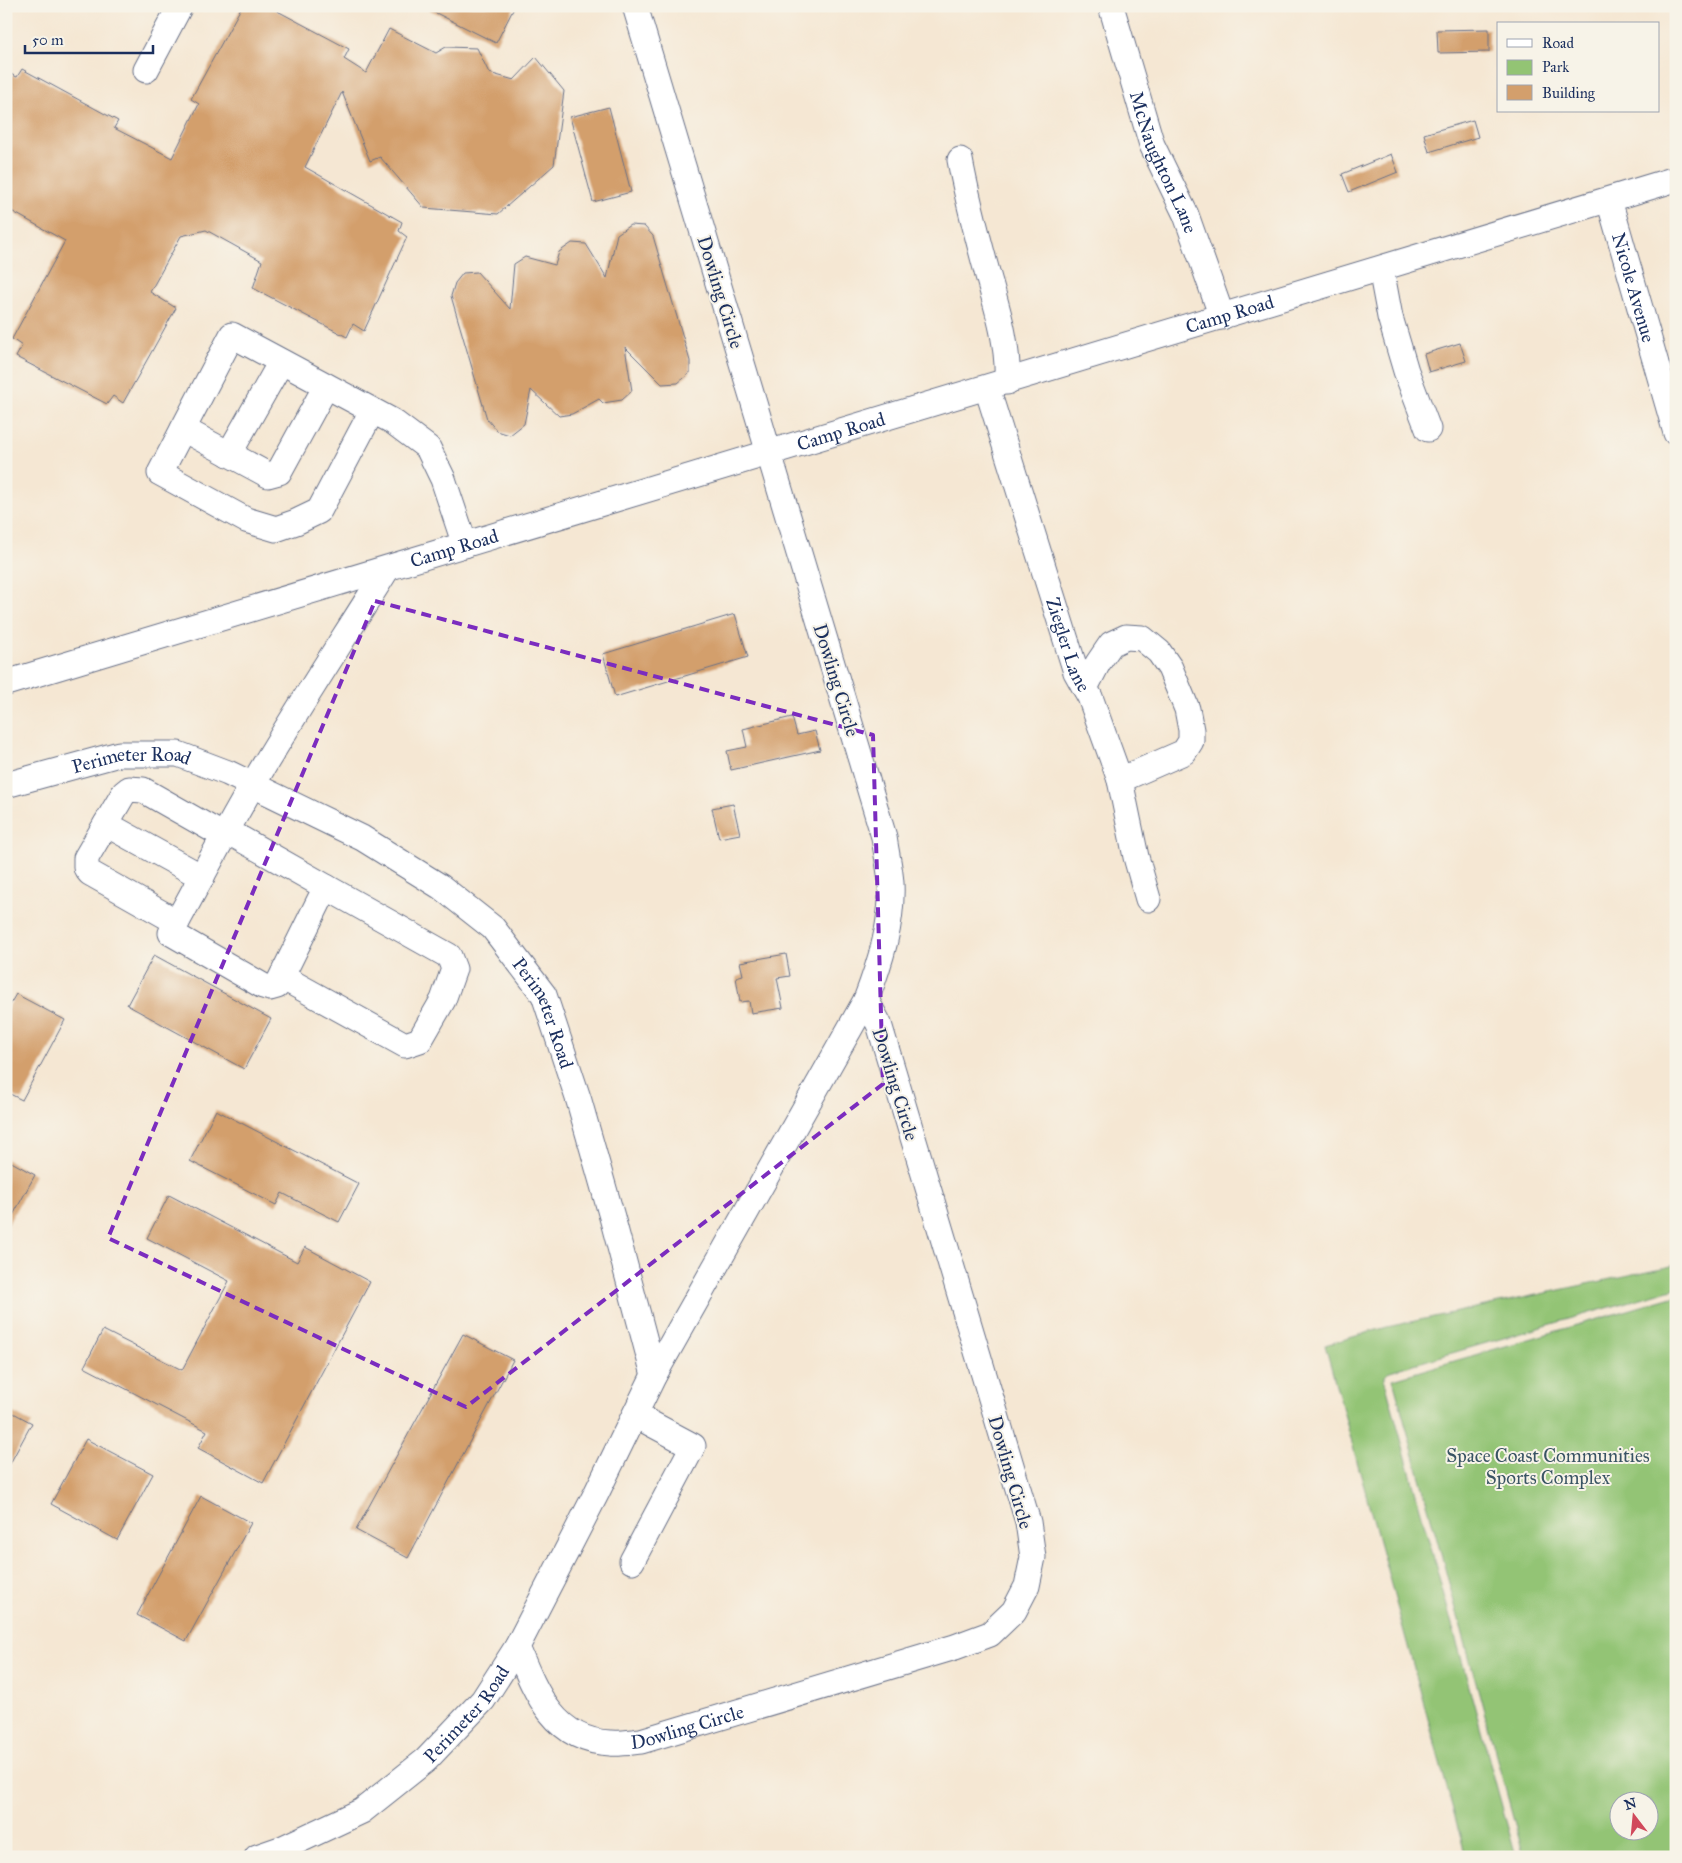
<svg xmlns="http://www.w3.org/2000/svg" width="1682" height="1863" font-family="'IM FELL Great Primer',serif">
<rect width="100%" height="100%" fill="#f7f3e8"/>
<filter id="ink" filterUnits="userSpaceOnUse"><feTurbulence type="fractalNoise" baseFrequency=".02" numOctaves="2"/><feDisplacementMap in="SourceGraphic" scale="10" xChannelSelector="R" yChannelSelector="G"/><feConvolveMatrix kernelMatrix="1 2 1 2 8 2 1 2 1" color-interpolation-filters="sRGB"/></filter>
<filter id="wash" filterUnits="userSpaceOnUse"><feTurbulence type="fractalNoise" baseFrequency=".0096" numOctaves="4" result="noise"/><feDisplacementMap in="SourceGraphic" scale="20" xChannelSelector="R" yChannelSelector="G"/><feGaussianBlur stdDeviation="1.12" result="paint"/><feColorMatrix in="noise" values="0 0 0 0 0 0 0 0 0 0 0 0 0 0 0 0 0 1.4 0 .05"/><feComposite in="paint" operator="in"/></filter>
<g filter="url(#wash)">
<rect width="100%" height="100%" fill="#f5e7d3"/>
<g fill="#93c474" stroke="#577a69" fill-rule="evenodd">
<polygon points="1676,1265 1676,1288 1390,1371 1385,1376 1385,1381 1516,1857 1466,1857 1325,1345 1387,1327"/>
<path d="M1676 1296V1857H1524L1393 1379ZM1620 1800H1650V1830H1620Z"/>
</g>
<g id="blocks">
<g fill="#d39f6c">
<polygon points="242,6 268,6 349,49 344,59 366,73 389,29 436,53 446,47 477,48 489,73 514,80 536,57 564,91 554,165 498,214 424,208 380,157 370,161 342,92 305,167 402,222 399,231 407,237 364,331 353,324 347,337 253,288 262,261 206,230 181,236 150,292 176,308 123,403 113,396 107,404 16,357 22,346 12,339 65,241 6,208 6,72 17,77 22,69 118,121 114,128 172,158 199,104 191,99"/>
<polygon points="422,6 515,6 496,43"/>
<polygon points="1489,29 1489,52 1438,53 1437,30"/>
<polygon points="609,107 631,192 593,202 570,117"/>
<polygon points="1473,120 1478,137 1429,152 1424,134"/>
<polygon points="1391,154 1398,172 1349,192 1342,174"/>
<polygon points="630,225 644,226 653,236 690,361 690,373 678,383 662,384 625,347 632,391 622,400 603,403 599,399 572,414 559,416 531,390 524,424 510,435 497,431 487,419 451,296 455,283 463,273 477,272 510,309 514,264 525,257 555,265 559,252 572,243 586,244 607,278 617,234"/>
<polygon points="1460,343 1466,361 1429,372 1424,354"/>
<polygon points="735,614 748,657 615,697 603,654"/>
<polygon points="792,717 797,735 815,731 820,750 731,770 727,751 747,747 743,729"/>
<polygon points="733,804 740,834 719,838 712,808"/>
<polygon points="786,954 790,976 777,978 783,1008 751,1013 749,1001 740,1002 736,977 743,975 740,962"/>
<polygon points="154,955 271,1019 244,1069 127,1005"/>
<polygon points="16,994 65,1020 22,1100 6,1092 6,1011"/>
<polygon points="216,1110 359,1184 339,1222 282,1193 276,1205 190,1161"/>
<polygon points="6,1159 35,1175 6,1228"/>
<polygon points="169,1195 297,1262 305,1247 370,1282 263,1483 198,1448 207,1431 84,1367 103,1330 182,1370 229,1281 147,1238"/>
<polygon points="463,1334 513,1360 408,1558 356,1530"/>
<polygon points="6,1409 32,1423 6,1471"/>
<polygon points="86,1439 153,1474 117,1540 51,1504"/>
<polygon points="201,1496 251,1523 186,1641 137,1615"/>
</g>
</g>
</g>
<g filter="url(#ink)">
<use href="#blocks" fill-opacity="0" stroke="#676f87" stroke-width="1"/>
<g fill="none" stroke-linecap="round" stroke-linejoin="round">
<defs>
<g id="minor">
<path id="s1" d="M1111 6 1152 145 1186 215 1222 317"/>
<polyline points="146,70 180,6"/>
<path d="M960 160C967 198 977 235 987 272 997 308 1009 344 1007 382"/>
<path id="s2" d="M1609 200 1676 433"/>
<polyline points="1381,269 1390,317 1406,371 1428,429"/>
<path id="s3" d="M987 388 1076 672 1090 697 1120 780 1136 857 1148 899"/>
<polyline points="372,411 319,511 296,522 276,529 246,520 160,473 232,335 392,421 428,448 443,479 465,545"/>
<polyline points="183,429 268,475 279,472 326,386"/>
<polyline points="229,454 281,362"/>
<path id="s4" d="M6 683 1676 179"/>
<polyline points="1085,688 1098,663 1111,644 1126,637 1142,638 1159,652 1170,668 1187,709 1191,730 1191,741 1184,752 1120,780"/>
<path id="s5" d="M6 785 119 754H178L228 773 362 838 441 887 493 928 544 995 579 1101 612 1217 654 1375"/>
<polyline points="106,824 202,877"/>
<path d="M227 831 326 887 277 986 270 988 263 986 171 933C198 884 224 834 252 786 295 712 342 641 387 569"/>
<polyline points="177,922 90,873 86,868 86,858 124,793 129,789 143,790 224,836"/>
<polyline points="282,977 405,1045 420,1040 443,1000 454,969 449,956 326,887"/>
<polyline points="632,1561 693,1446 635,1415"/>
<path id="s6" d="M517 1647C535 1691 554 1741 610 1743 620 1744 631 1742 641 1741L955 1647 990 1634 1014 1611 1027 1586 1033 1557 1028 1522 879 1024 866 1000C880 963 893 923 891 883 890 868 886 852 884 837L635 6"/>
<path id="s7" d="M257 1857 283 1848 362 1811 426 1760 483 1700 517 1647 596 1494 654 1375 866 1000"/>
</g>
</defs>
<use href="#minor" stroke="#676f87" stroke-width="27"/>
<use href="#minor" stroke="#fff" stroke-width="25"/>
</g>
</g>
<path fill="none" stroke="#7b2cbf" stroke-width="4" stroke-dasharray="10 6" stroke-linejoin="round" d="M375 601 873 735 883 1084 466 1407 108 1238Z"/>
<g text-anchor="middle" stroke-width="4" stroke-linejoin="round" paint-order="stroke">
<g font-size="19" fill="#1b2f5e" stroke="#f7f3e8">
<text dy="7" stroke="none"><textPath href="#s1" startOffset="165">McNaughton Lane</textPath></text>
<text dy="7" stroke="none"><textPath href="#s2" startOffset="91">Nicole Avenue</textPath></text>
<text transform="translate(721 292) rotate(73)" y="7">Dowling Circle</text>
<text dy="7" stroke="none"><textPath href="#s4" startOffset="1278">Camp Road</textPath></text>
<text dy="7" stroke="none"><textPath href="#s4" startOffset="872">Camp Road</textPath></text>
<text dy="7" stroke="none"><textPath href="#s4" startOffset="468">Camp Road</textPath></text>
<text dy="7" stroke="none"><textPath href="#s3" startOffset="269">Ziegler Lane</textPath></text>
<text transform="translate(837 680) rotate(73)" y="7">Dowling Circle</text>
<text dy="7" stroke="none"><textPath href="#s5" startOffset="129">Perimeter Road</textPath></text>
<text dy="7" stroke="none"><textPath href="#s5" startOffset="638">Perimeter Road</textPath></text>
<text transform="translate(896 1084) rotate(73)" y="7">Dowling Circle</text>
<text transform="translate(1011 1472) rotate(74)" y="7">Dowling Circle</text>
<text dy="7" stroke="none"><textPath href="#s7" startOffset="258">Perimeter Road</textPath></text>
<text dy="7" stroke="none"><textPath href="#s6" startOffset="222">Dowling Circle</textPath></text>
</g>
<g font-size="19" fill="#395464" stroke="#f7f3e8">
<text x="1548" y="1462">Space Coast Communities<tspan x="1548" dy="22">Sports Complex</tspan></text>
</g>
</g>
<rect width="1682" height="1863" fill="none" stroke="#f7f3e8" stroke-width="25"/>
<rect x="1497" y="22" width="162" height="90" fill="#f7f3e8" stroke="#9fa5b1"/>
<rect x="1507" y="39" width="25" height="8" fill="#ffffff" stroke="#9fa5b1"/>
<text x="1542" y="48" font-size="15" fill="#1b2f5e">Road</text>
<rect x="1507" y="60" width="25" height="15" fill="#93c474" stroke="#9fa5b1"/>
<text x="1542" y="72" font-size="15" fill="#1b2f5e">Park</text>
<rect x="1507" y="85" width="25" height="15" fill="#d39f6c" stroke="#9fa5b1"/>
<text x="1542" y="98" font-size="15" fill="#1b2f5e">Building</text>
<g transform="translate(1634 1816) rotate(344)"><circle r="24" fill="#f7f3e8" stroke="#9fa5b1"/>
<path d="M0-4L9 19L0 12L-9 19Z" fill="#d1495b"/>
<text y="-8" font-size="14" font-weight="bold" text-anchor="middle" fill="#1b2f5e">N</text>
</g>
<path d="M25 45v8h128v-8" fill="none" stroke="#1b2f5e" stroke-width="2.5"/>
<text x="32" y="45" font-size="15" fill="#1b2f5e" stroke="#f7f3e8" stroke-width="4" paint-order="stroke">50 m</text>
</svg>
